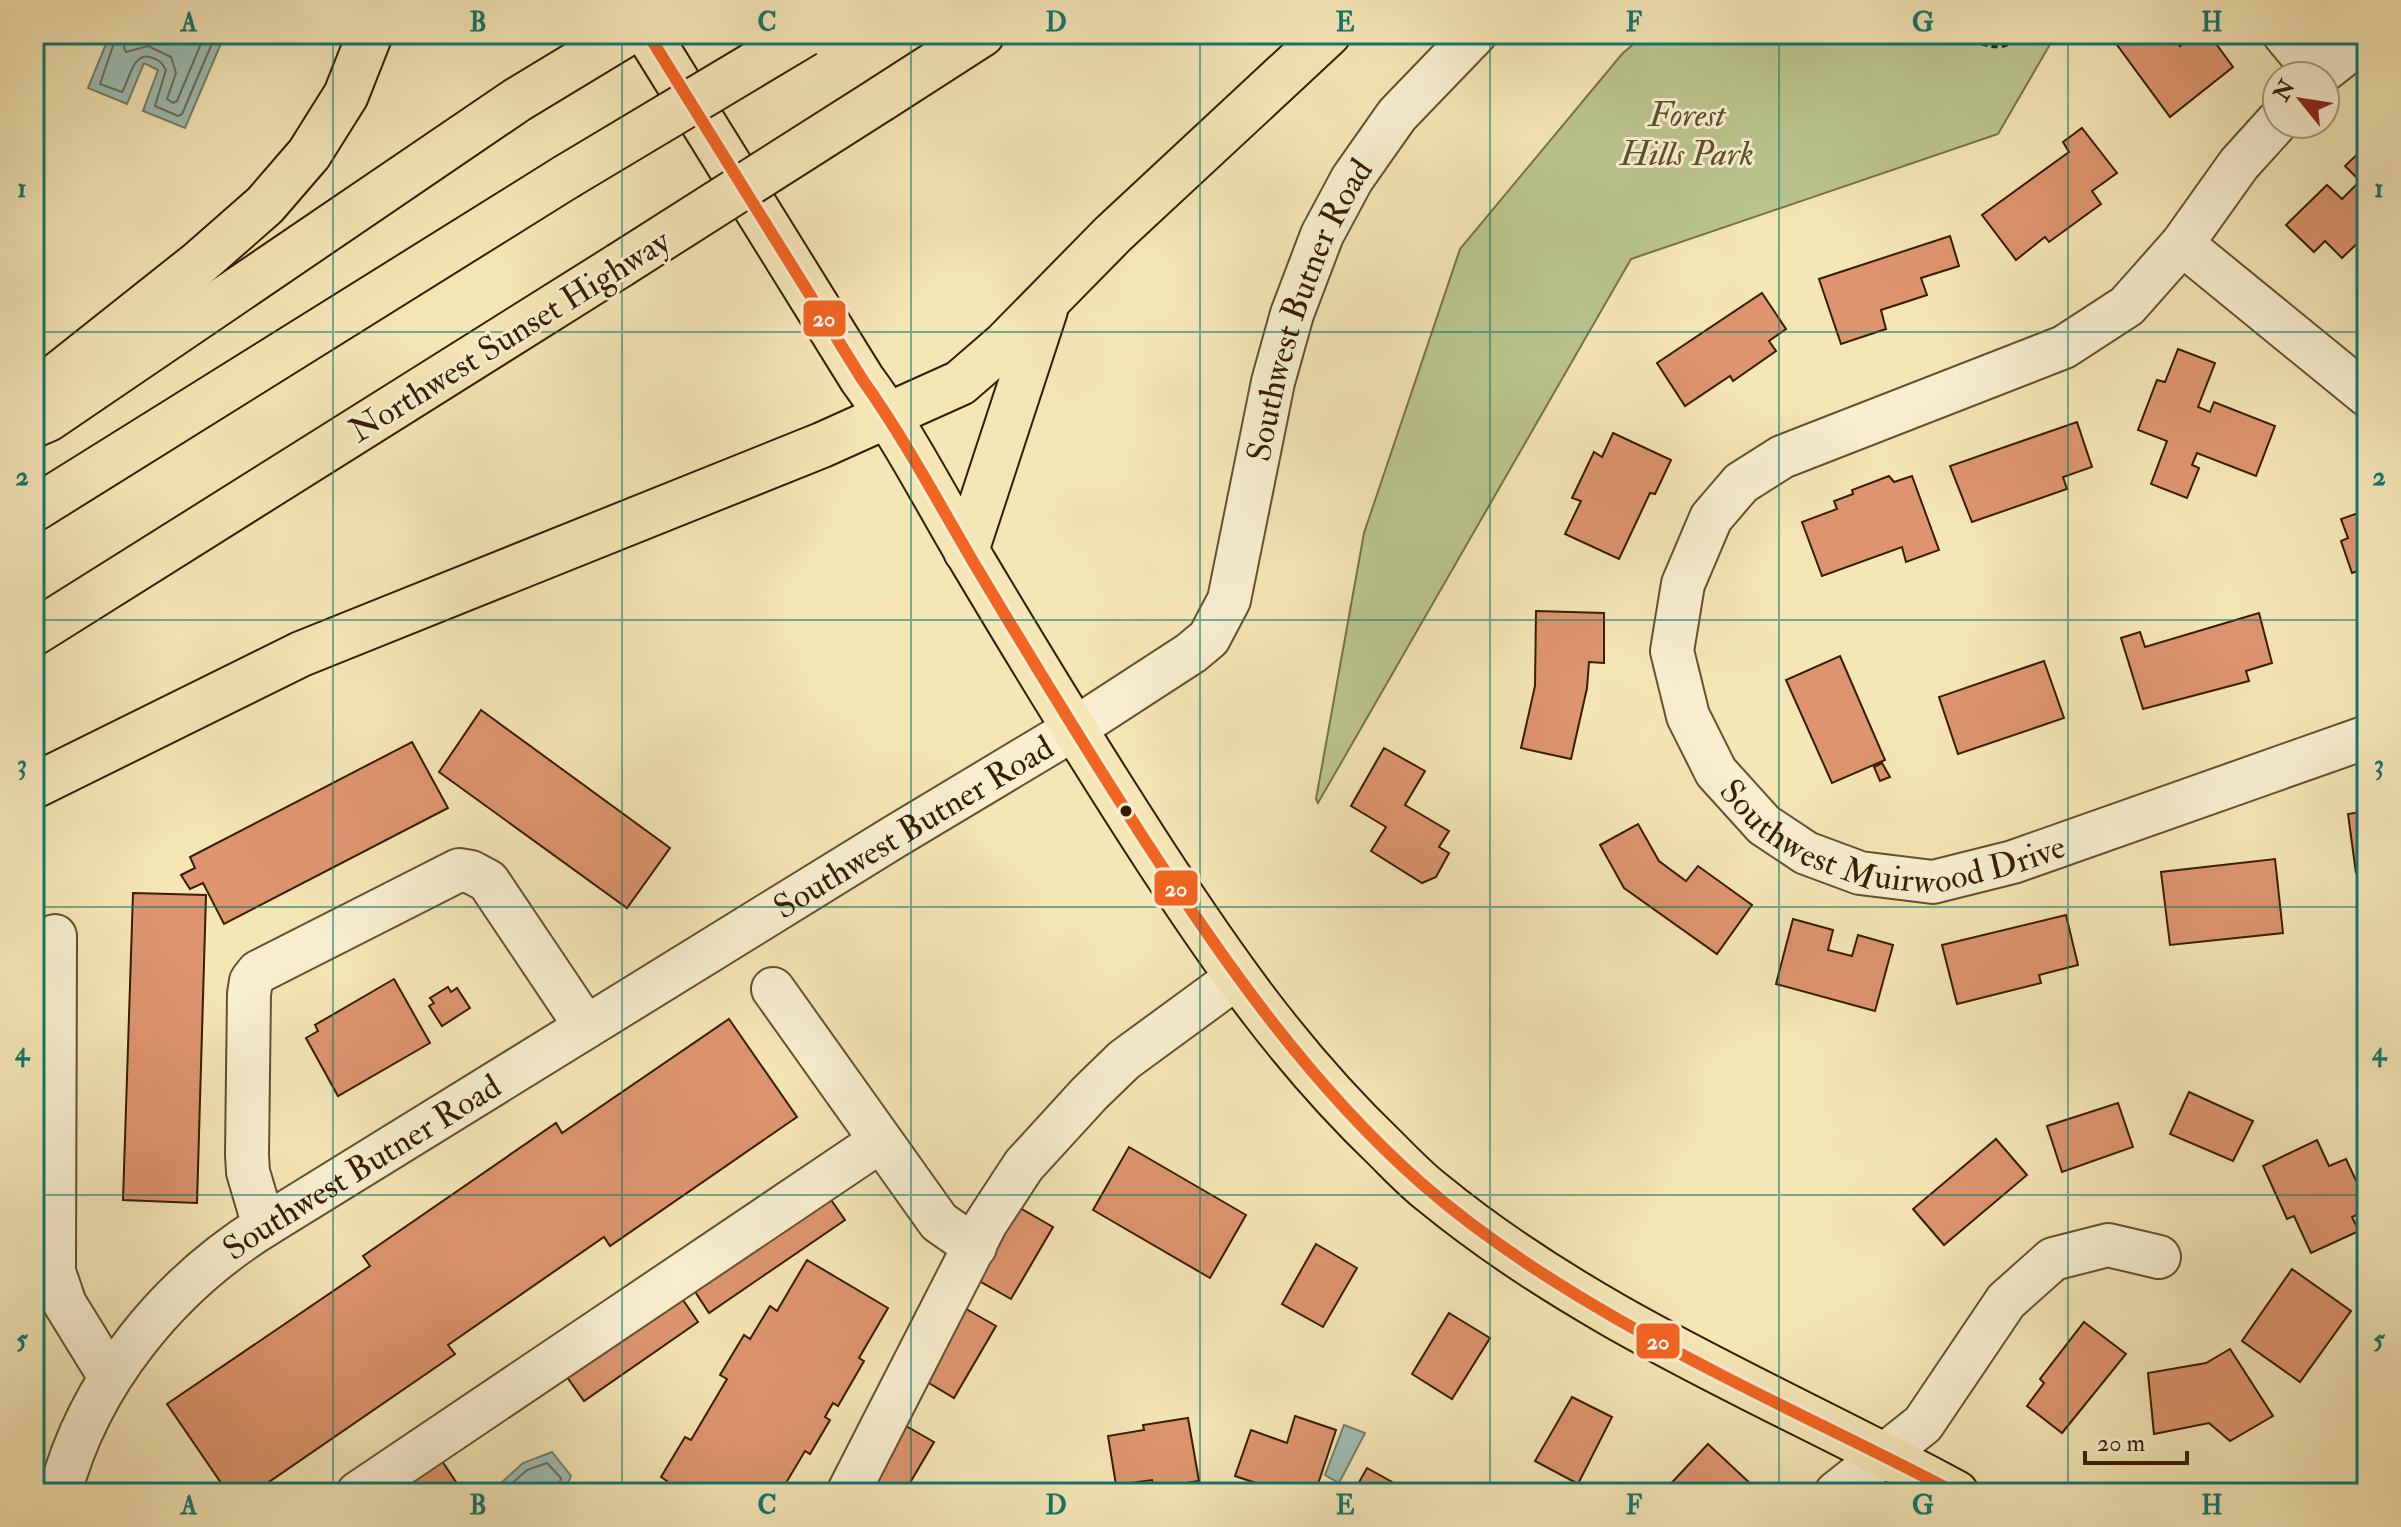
<svg xmlns="http://www.w3.org/2000/svg" width="2401" height="1527" font-family="'IM FELL Double Pica',serif">
<rect width="100%" height="100%" fill="#f5e6b6"/>
<filter id="stains"><feTurbulence type="fractalNoise" baseFrequency=".0025" numOctaves="4"/><feColorMatrix values="0 0 0 0 .2 0 0 0 0 .09 0 0 0 0 .02 0 0 0 .5 -.17"/></filter>
<radialGradient id="worn" r=".72"><stop offset=".6" stop-color="#630" stop-opacity="0"/><stop offset="1" stop-color="#630" stop-opacity=".3"/></radialGradient>
<polygon fill="#bbc58e" stroke="#787247" stroke-width="2" points="1645,34 2056,34 1998,134 1631,259 1318,803 1316,799 1364,533 1460,249 1622,54"/>
<g fill="#9dbeb4" stroke="#747e6c" stroke-width="2">
<polygon points="110,34 225,34 185,128 143,111 158,70 144,63 127,104 88,88"/>
<polygon points="1344,1425 1365,1433 1339,1483 1325,1475"/>
<polygon points="552,1452 571,1476 564,1493 490,1493 523,1463"/>
</g>
<g fill="none" stroke-linecap="round" stroke-linejoin="round">
<g stroke="#6a6e5a" stroke-width="2">
<path d="M117 34 100 84 122 92C129 81 133 52 150 57 158 59 162 62 166 70L155 106 178 116 182 114 216 34"/>
<polyline points="127,34 124,48 126,52 148,46 171,57 176,73 167,99 173,103 177,101 205,34"/>
<polyline points="501,1493 527,1470 547,1463 561,1478 557,1493"/>
</g>
</g>
<g fill="#de956f" stroke="#361e00" stroke-width="2">
<polygon points="2109,34 2171,34 2180,46 2197,34 2209,34 2233,67 2170,117"/>
<polygon points="2082,128 2117,173 2092,191 2101,204 2049,242 2045,237 2016,260 1982,215 2069,152 2063,142"/>
<polygon points="2367,145 2367,234 2342,258 2325,241 2314,252 2286,225 2327,185 2342,199 2360,181 2345,166"/>
<polygon points="1950,236 1959,266 1921,278 1927,295 1881,310 1886,329 1841,344 1819,279"/>
<polygon points="1762,293 1786,329 1769,341 1776,351 1733,381 1730,376 1685,406 1657,363"/>
<polygon points="2178,349 2215,363 2198,407 2210,412 2214,402 2275,426 2256,476 2197,453 2192,465 2199,468 2187,498 2151,484 2167,441 2138,430 2157,380 2165,382"/>
<polygon points="2077,422 2092,467 2063,477 2067,489 1972,522 1950,466"/>
<polygon points="1613,433 1671,460 1655,494 1650,493 1619,559 1565,534 1581,501 1572,498 1594,452 1602,457"/>
<polygon points="1889,476 1894,482 1912,476 1939,550 1906,562 1902,547 1822,576 1802,522 1837,509 1834,501 1853,494 1852,490"/>
<polygon points="2367,510 2367,587 2361,570 2352,573 2341,541 2348,538 2341,519"/>
<polygon points="1536,611 1604,613 1604,663 1589,662 1587,688 1571,759 1521,748 1535,686"/>
<polygon points="2259,613 2272,663 2246,671 2249,681 2143,709 2121,638 2140,632 2145,647"/>
<polygon points="1840,656 1885,760 1832,783 1786,680"/>
<polygon points="2044,661 2064,718 1958,754 1939,697"/>
<polygon points="481,710 670,848 627,908 439,772"/>
<polygon points="412,742 448,808 224,924 203,883 190,889 181,875 195,868 190,857"/>
<polygon points="1384,748 1425,771 1405,805 1449,831 1439,847 1449,853 1436,877 1422,883 1371,851 1386,827 1351,806"/>
<polygon points="1882,763 1890,777 1880,781 1874,767"/>
<polygon points="2367,811 2367,871 2356,873 2348,814"/>
<polygon points="1638,824 1659,861 1686,881 1698,866 1752,905 1717,954 1624,888 1600,845"/>
<polygon points="2275,859 2283,933 2170,945 2161,872"/>
<polygon points="133,893 206,895 197,1203 123,1200"/>
<polygon points="2066,915 2078,965 2039,975 2041,983 1957,1004 1942,945"/>
<polygon points="1793,919 1833,930 1828,950 1852,956 1858,935 1893,945 1875,1011 1776,984"/>
<polygon points="394,979 430,1043 338,1096 306,1038 318,1031 315,1025"/>
<polygon points="448,987 451,992 457,988 470,1008 442,1026 429,1006 434,1003 430,998"/>
<polygon points="729,1019 797,1117 610,1246 604,1237 448,1345 455,1354 253,1493 228,1493 167,1404 370,1266 363,1256 556,1123 562,1133"/>
<polygon points="2189,1092 2253,1121 2233,1161 2170,1134"/>
<polygon points="2118,1103 2133,1147 2062,1172 2047,1126"/>
<polygon points="1996,1139 2027,1175 1944,1245 1913,1209"/>
<polygon points="2317,1140 2329,1166 2346,1159 2367,1204 2367,1210 2352,1217 2359,1231 2311,1253 2294,1216 2287,1219 2263,1166"/>
<polygon points="1129,1147 1246,1215 1210,1278 1093,1210"/>
<polygon points="829,1197 845,1220 709,1313 694,1290"/>
<polygon points="1015,1205 1053,1227 1011,1299 974,1278"/>
<polygon points="1316,1244 1357,1268 1323,1327 1282,1304"/>
<polygon points="807,1260 888,1308 859,1358 864,1361 838,1406 833,1403 825,1417 830,1420 810,1454 805,1451 780,1493 660,1493 667,1481 661,1477 685,1437 691,1440 727,1379 720,1375 744,1335 750,1339 770,1306 777,1311"/>
<polygon points="2292,1269 2351,1311 2300,1382 2242,1341"/>
<polygon points="681,1297 698,1322 584,1401 567,1377"/>
<polygon points="961,1306 996,1326 954,1398 919,1377"/>
<polygon points="1449,1313 1490,1338 1452,1399 1412,1374"/>
<polygon points="2084,1322 2126,1354 2062,1433 2027,1406 2044,1383 2040,1379"/>
<polygon points="2230,1349 2273,1416 2230,1441 2209,1423 2154,1434 2148,1373 2206,1363"/>
<polygon points="1572,1397 1612,1417 1578,1484 1535,1461"/>
<polygon points="1295,1416 1336,1430 1315,1493 1286,1493 1235,1476 1251,1430 1287,1443"/>
<polygon points="1188,1418 1199,1481 1154,1488 1152,1480 1116,1485 1108,1436 1144,1430 1143,1425"/>
<polygon points="906,1426 934,1442 904,1493 895,1493 874,1481"/>
<polygon points="1708,1444 1753,1486 1746,1493 1662,1493"/>
<polygon points="442,1461 458,1485 447,1493 397,1493"/>
<polygon points="1367,1468 1412,1493 1353,1493"/>
</g>
<g fill="none" stroke-linecap="round" stroke-linejoin="round">
<defs>
<g id="minor">
<polyline points="2284,34 2298,51 2321,71"/>
<polyline points="2317,76 2367,37"/>
<path id="s1" d="M2277 122 2239 164 2182 244 2127 306 2064 347 1782 457 1741 483 1711 518 1683 584 1672 651 1688 716 1716 772 1764 825 1806 853 1860 873 1933 882 2013 862 2367 737"/>
<polyline points="2182,244 2367,395"/>
<polyline points="55,936 54,1272 65,1304 110,1377"/>
<polyline points="773,989 939,1222 975,1247"/>
<polyline points="264,1226 248,1172 247,1155 249,994 251,981 258,972 459,870 471,872 488,881 586,1027"/>
<path id="s2" d="M60 1493C89 1382 168 1286 264 1226L894 837 1074 729 1191 653 1209 638 1229 600 1273 382 1292 314 1322 235 1352 179 1397 115 1475 34"/>
<polyline points="358,1493 879,1142"/>
<polyline points="848,1493 986,1223 1024,1165 1089,1094 1124,1060 1236,978"/>
<polyline points="1836,1493 1923,1424 2006,1301 2053,1259 2108,1245 2159,1257"/>
</g>
<path id="major" d="M648 34 862 379C905 437 937 502 975 565 1034 664 1094 762 1157 859 1227 966 1293 1060 1386 1149 1401 1164 1416 1180 1433 1193 1590 1322 1779 1397 1956 1493"/>
<g id="highway">
<polyline points="881,99 982,34"/>
<polyline points="34,394 199,263 265,205 309,154 346,95 370,34"/>
<polyline points="34,425 48,419 517,100 626,34"/>
<polyline points="34,509 566,177"/>
<polyline points="966,551 1045,310"/>
<polyline points="34,633 620,265"/>
<polyline points="34,786 301,654 822,445 960,383 1004,345 1113,234 1328,34"/>
</g>
</defs>
<use href="#minor" stroke="#66502e" stroke-width="46"/>
<use href="#major" stroke="#361e00" stroke-width="48"/>
<use href="#highway" stroke="#361e00" stroke-width="48"/>
<path stroke="#361e00" stroke-width="5" stroke-dasharray="6 4" stroke-linecap="butt" d="M1964 34C1984 45 2002 54 2020 34"/>
<use href="#minor" stroke="#f8efd0" stroke-width="42"/>
<use href="#major" stroke="#f5e6b6" stroke-width="44"/>
<use href="#highway" stroke="#f5e6b6" stroke-width="44"/>
<defs>
<g id="highway-bridge">
<polyline points="566,177 805,34"/>
<polyline points="620,265 881,99"/>
</g>
</defs>
<use href="#highway-bridge" stroke="#361e00" stroke-width="48" stroke-linecap="butt"/>
<use href="#highway-bridge" stroke="#f5e6b6" stroke-width="44"/>
<defs>
<path id="bus-1" d="M648 34 862 379C904 438 938 502 975 565 1030 657 1086 749 1144 839 1224 962 1310 1085 1421 1183 1570 1314 1780 1401 1956 1493"/>
</defs>
<use href="#bus-1" stroke="#f8efd0" stroke-width="18"/>
<use href="#bus-1" stroke="#f26522" stroke-width="12"/>
</g>
<path fill="none" stroke="#0f766e" stroke-width="2" stroke-opacity="0.55" d="M333 34V1493M622 34V1493M911 34V1493M1200 34V1493M1490 34V1493M1779 34V1493M2068 34V1493M34 332H2367M34 620H2367M34 907H2367M34 1195H2367"/>
<circle fill="#361e00" stroke="#f8efd0" stroke-width="3" cx="1126" cy="811" r="7"/>
<g text-anchor="middle" stroke-width="6" stroke-linejoin="round" paint-order="stroke">
<g font-size="34" font-style="italic" fill="#5e502b" stroke="#f8efd0">
<text x="1687" y="126">Forest<tspan x="1687" dy="39">Hills Park</tspan></text>
</g>
<g font-size="34" fill="#361e00" stroke="#f8efd0">
<text dy="12" stroke="none"><textPath href="#s2" startOffset="1802">Southwest Butner Road</textPath></text>
<text transform="translate(509 335) rotate(-32)" y="12">Northwest Sunset Highway</text>
<text dy="12" stroke="none"><textPath href="#s1" startOffset="1182">Southwest Muirwood Drive</textPath></text>
<text dy="12" stroke="none"><textPath href="#s2" startOffset="1106">Southwest Butner Road</textPath></text>
<text dy="12" stroke="none"><textPath href="#s2" startOffset="458">Southwest Butner Road</textPath></text>
</g>
</g>
<g stroke="#f8efd0" stroke-width="3">
<rect x="802" y="299" width="45" height="39" rx="8" fill="#f26522"/>
<rect x="1153" y="869" width="46" height="38" rx="8" fill="#f26522"/>
<rect x="1635" y="1322" width="46" height="38" rx="8" fill="#f26522"/>
</g>
<g font-size="22" text-anchor="middle" font-weight="bold" fill="#fff">
<text x="824" y="326">20</text>
<text x="1176" y="896">20</text>
<text x="1658" y="1349">20</text>
</g>
<rect width="2401" height="1527" fill="none" stroke="#f5e6b6" stroke-width="88"/>
<g transform="translate(2301 100) rotate(300)"><circle r="38" fill="#f8efd0" stroke="#aa9b7d" stroke-width="2"/>
<path d="M0-6L14 30L0 20L-14 30Z" fill="#8f2418"/>
<text y="-12" font-size="22" font-weight="bold" text-anchor="middle" fill="#361e00">N</text>
</g>
<path d="M2085 1451v12h102v-12" fill="none" stroke="#361e00" stroke-width="4"/>
<text x="2097" y="1451" font-size="24" fill="#361e00" stroke="#f8efd0" stroke-width="6" paint-order="stroke">20 m</text>
<rect x="44" y="44" width="2313" height="1439" fill="none" stroke="#0f766e" stroke-width="3"/>
<g font-size="26" text-anchor="middle" font-weight="bold" fill="#0f766e">
<text x="189" y="31">A</text>
<text x="478" y="31">B</text>
<text x="767" y="31">C</text>
<text x="1056" y="31">D</text>
<text x="1345" y="31">E</text>
<text x="1634" y="31">F</text>
<text x="1923" y="31">G</text>
<text x="2212" y="31">H</text>
<text x="22" y="197">1</text>
<text x="2379" y="197">1</text>
<text x="22" y="485">2</text>
<text x="2379" y="485">2</text>
<text x="22" y="773">3</text>
<text x="2379" y="773">3</text>
<text x="22" y="1060">4</text>
<text x="2379" y="1060">4</text>
<text x="22" y="1348">5</text>
<text x="2379" y="1348">5</text>
<text x="189" y="1514">A</text>
<text x="478" y="1514">B</text>
<text x="767" y="1514">C</text>
<text x="1056" y="1514">D</text>
<text x="1345" y="1514">E</text>
<text x="1634" y="1514">F</text>
<text x="1923" y="1514">G</text>
<text x="2212" y="1514">H</text>
</g>
<rect width="100%" height="100%" filter="url(#stains)"/>
<rect width="100%" height="100%" fill="url(#worn)"/>
</svg>
